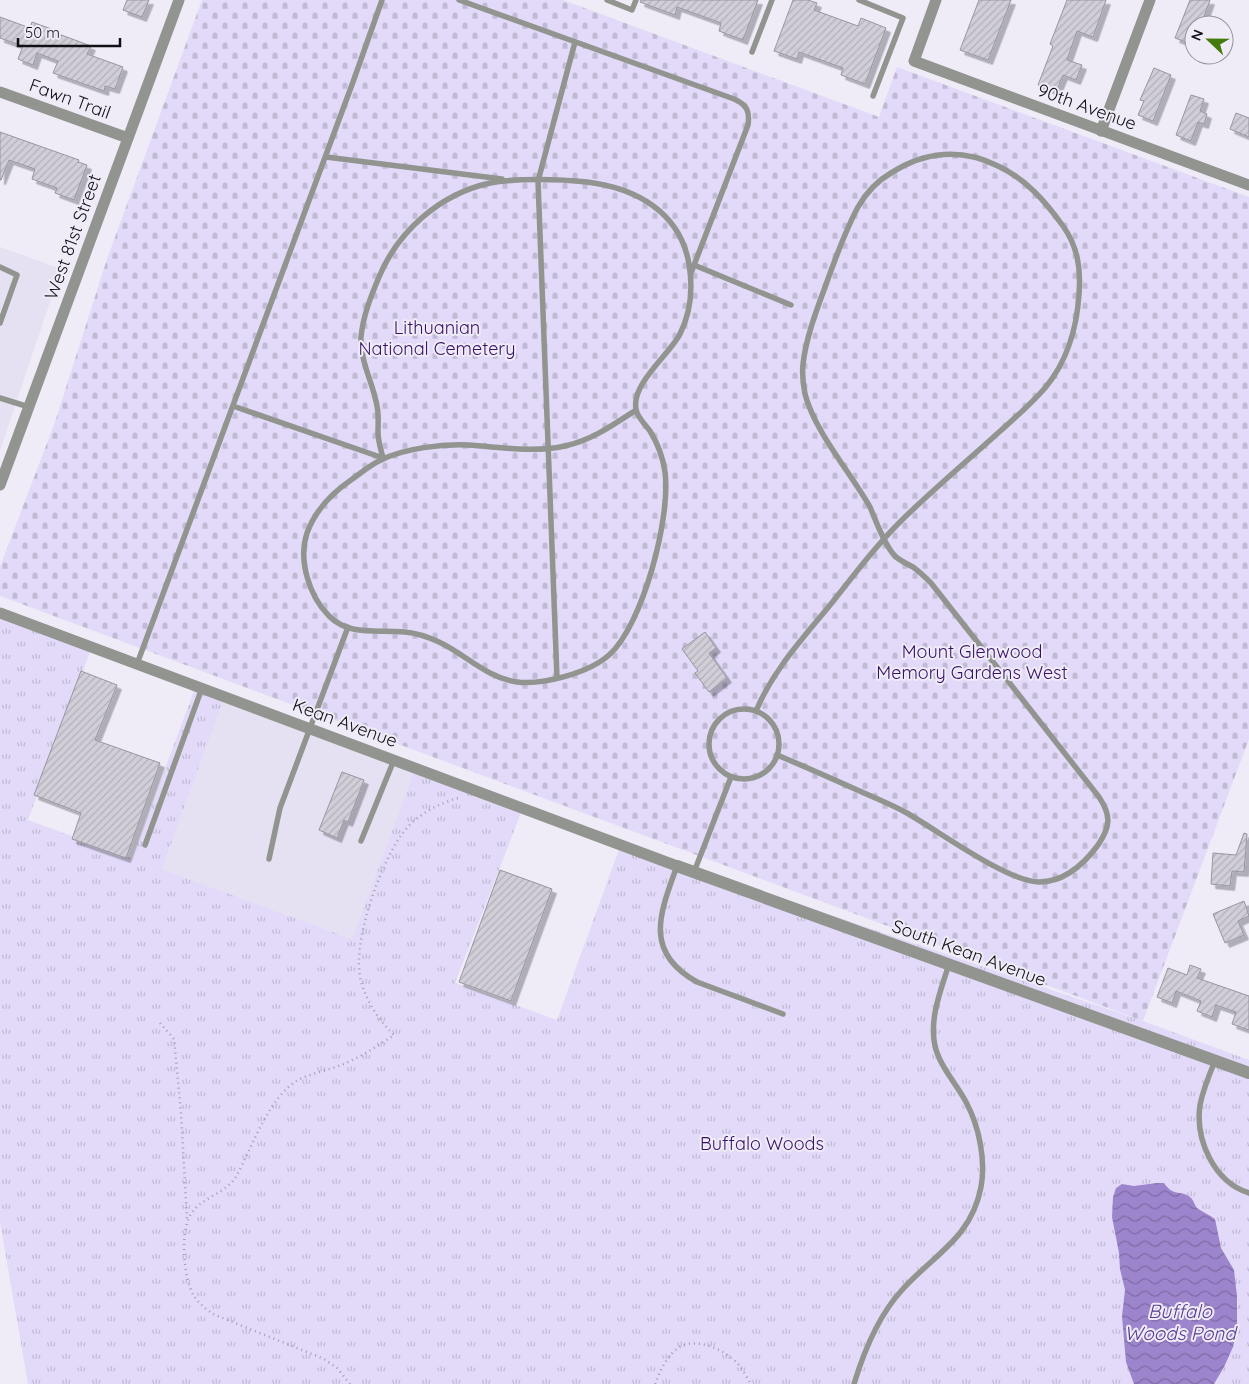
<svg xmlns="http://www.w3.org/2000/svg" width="1249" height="1384" font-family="Quicksand,sans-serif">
<defs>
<pattern id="cemetery-stones" width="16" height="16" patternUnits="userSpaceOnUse" patternTransform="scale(1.25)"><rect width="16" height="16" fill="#e2daf8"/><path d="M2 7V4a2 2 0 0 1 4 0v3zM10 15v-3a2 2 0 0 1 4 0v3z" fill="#c1bad4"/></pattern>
<pattern id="park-tufts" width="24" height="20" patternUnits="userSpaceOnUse" patternTransform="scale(1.25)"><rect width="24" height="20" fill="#e2daf8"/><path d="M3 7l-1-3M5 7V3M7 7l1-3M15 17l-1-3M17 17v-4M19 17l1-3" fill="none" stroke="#c1bad4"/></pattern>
<pattern id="water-waves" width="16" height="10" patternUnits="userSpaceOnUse" patternTransform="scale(1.25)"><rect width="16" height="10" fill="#9d85cd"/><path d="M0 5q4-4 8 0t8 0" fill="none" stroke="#7f6ba5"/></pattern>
<pattern id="building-hatch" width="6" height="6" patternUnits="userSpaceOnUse" patternTransform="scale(1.25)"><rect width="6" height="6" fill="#d1ced8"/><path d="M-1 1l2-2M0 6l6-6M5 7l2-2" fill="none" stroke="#b2b0b8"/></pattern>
<filter id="shadow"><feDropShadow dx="4.5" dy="4.5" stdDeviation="0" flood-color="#0004"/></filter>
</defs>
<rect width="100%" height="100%" fill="#efecf7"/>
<g fill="#e5e0f2">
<polygon points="0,247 61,269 0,450"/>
<polygon points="224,698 415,769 352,939 162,869"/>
</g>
<polygon fill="url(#cemetery-stones)" points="202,0 563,0 879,117 897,67 1249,197 1249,739 1143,1021 0,596 0,567 55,422 107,259"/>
<polygon fill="url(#park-tufts)" points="0,616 91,649 28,820 132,858 195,688 224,698 162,869 352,939 415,769 523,808 455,983 557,1020 621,844 613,841 1143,1021 1249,1060 1249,1384 28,1384 0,1222"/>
<path fill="url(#water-waves)" d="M1157 1183H1164C1174 1198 1182 1189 1191 1198 1194 1201 1195 1206 1197 1208 1202 1212 1210 1215 1215 1219L1221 1248 1234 1270 1237 1296V1330L1233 1347 1224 1367 1214 1384H1134L1126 1362 1122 1316 1125 1290 1120 1269 1119 1253 1112 1217 1113 1197 1116 1188 1122 1184 1134 1186Z"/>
<g fill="url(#building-hatch)" stroke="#98959f" filter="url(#shadow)">
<polygon points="127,0 149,0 142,17 123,10"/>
<polygon points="641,0 758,0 743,40 719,31 721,23 677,7 675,15 640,2"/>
<polygon points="793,0 808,0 817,3 814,10 858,26 861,18 886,28 865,84 841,75 843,68 799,52 797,59 774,51"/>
<polygon points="979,0 1011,0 988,60 960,50"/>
<polygon points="1067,0 1106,0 1093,37 1077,31 1067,60 1082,65 1076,80 1063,75 1056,92 1038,85 1053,46 1050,44"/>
<polygon points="1190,0 1210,0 1201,25 1194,25 1194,45 1175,38"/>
<polygon points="0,17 30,28 32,22 57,31 56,33 91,46 87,54 123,67 115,89 105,86 104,91 53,73 58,61 37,53 33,65 18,59 23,46 0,38"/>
<polygon points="1154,68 1171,75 1153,121 1138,115 1144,101 1140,100"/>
<polygon points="1191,95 1204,99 1200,111 1207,114 1204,124 1198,122 1191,141 1176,135"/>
<polygon points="1236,113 1249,118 1249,137 1230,129"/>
<polygon points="0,132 79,160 78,162 87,165 74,200 55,193 57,188 32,179 35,169 9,160 1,180 0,180"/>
<polygon points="705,632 716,648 709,653 727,678 709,692 695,673 698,671 682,649"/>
<polygon points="81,671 117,685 95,740 160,763 126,858 72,839 81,813 34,795"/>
<polygon points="342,772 364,780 348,822 344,820 337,838 319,830"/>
<polygon points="1244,833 1247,834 1244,872 1232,871 1230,886 1211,884 1213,853 1236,855"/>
<polygon points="500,870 552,889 511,1001 459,982"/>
<polygon points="1244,901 1249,916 1238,921 1244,935 1225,943 1213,914"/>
<polygon points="1190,965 1201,969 1197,978 1249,996 1249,1030 1232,1024 1236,1012 1216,1005 1212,1017 1197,1011 1201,1001 1176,991 1172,1003 1157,997 1168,968 1187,975"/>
</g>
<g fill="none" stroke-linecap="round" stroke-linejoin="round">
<g stroke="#a29fa8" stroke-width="2.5" stroke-dasharray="1 4" stroke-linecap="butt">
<polyline points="160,1023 174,1039 181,1112 187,1220"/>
<path d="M350 1384 337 1368 324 1359 213 1314C206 1309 198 1303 194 1296 183 1278 179 1227 193 1211 205 1196 227 1193 237 1175 252 1147 269 1097 298 1080 311 1073 327 1071 341 1065 359 1058 378 1046 394 1035 379 1020 367 1003 361 981 351 944 380 865 402 834 415 816 438 803 459 798"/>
<path d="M655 1384C660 1371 666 1357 678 1348 696 1336 725 1350 738 1364 743 1370 747 1378 751 1384"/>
</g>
<g stroke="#91948f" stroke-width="5.5">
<path d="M459 0 734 99C747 105 750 111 748 125L691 273"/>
<polyline points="607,0 632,10 636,0"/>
<polyline points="859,0 903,18 873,96"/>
<polyline points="752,52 772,0"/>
<polyline points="326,157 502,179"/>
<polyline points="694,265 791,305"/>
<polyline points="0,267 17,275 0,323"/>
<polyline points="0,398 29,407"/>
<polyline points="233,406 383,458"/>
<path d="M383 458C381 450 378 441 378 432 378 423 379 415 377 406 373 383 360 361 361 337 363 316 371 296 379 277 398 231 440 194 490 183 516 178 560 179 587 182 636 188 680 212 689 264 693 288 691 312 680 334 670 354 631 384 636 409 637 417 645 424 650 431 658 444 663 458 665 472 671 517 643 625 609 655 589 673 543 685 517 682 487 678 465 654 439 642 428 637 416 633 405 632 378 629 350 637 329 616 309 596 298 560 307 533 315 511 332 493 351 480 361 473 370 465 381 460 405 448 442 444 468 445 501 447 533 453 565 446 592 440 613 425 636 410"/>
<polyline points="137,664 353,82 382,0"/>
<polyline points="557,678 538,181 575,42"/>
<circle cx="744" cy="744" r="35"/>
<path d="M756 711C774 668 806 635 835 599 857 571 879 542 905 517 935 488 967 461 998 433 1014 419 1031 404 1045 388 1067 362 1077 327 1079 294 1081 269 1078 247 1063 226 1045 201 1026 179 998 166 962 148 925 151 891 173 877 181 866 193 858 207 844 233 834 262 824 290 815 314 806 339 803 364 802 374 803 384 805 394 815 432 850 472 870 507 876 521 885 547 896 557 901 561 907 564 913 567 920 572 925 577 931 583L1099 797C1111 815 1111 826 1098 845 1084 864 1064 882 1039 882 1007 882 936 829 905 812 892 805 878 799 864 793 835 780 806 767 777 755"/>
<polyline points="361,841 394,760"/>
<polyline points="145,845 202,688"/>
<polyline points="269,859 280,808 348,627"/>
<path d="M677 866C660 913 643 952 697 982L783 1014"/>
<polyline points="694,872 731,777"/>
<path d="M1215 1061C1209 1075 1203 1090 1200 1105 1195 1140 1214 1182 1249 1193"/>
<path d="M854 1384C864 1351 878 1316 902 1290 934 1254 971 1239 981 1187 986 1160 979 1126 966 1102 956 1083 940 1067 935 1046 929 1018 941 990 949 964"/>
</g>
<g stroke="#91948f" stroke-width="11">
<polyline points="936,0 914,61 1249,185"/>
<polyline points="0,92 128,138"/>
<polyline points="1101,131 1150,0"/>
<polyline points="0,485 179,0"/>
<polyline points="0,613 677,866"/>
</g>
<polyline stroke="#91948f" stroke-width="12" points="677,866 1249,1073"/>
</g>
<g text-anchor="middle" stroke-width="4" stroke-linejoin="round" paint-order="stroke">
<g font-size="18" fill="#111014" stroke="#efecf7">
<text transform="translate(70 99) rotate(20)" y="6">Fawn Trail</text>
<text transform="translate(1087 107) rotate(20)" y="6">90th Avenue</text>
<text transform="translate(73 237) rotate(-70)" y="6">West 81st Street</text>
<text transform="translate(345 723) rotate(20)" y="6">Kean Avenue</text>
<text transform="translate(969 953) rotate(20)" y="6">South Kean Avenue</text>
</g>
<g font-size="18" fill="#381066" stroke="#efecf7">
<text x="437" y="334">Lithuanian<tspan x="437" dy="21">National Cemetery</tspan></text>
<text x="972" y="658">Mount Glenwood<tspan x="972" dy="21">Memory Gardens West</tspan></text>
<text x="762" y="1150">Buffalo Woods</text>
</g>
<g font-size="19" font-style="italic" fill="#5a398f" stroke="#efecf7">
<text x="1180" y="1318">Buffalo<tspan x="1180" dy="22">Woods Pond</tspan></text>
</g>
</g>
<g transform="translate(1209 40) rotate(292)"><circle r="24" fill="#efecf7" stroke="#96949c"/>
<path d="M0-4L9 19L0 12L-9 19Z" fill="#437a0c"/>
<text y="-8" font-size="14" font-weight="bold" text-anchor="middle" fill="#111014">N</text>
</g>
<path d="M18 38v8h102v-8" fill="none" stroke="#111014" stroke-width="2.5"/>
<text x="25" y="38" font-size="15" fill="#111014" stroke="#efecf7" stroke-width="4" paint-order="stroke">50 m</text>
</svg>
